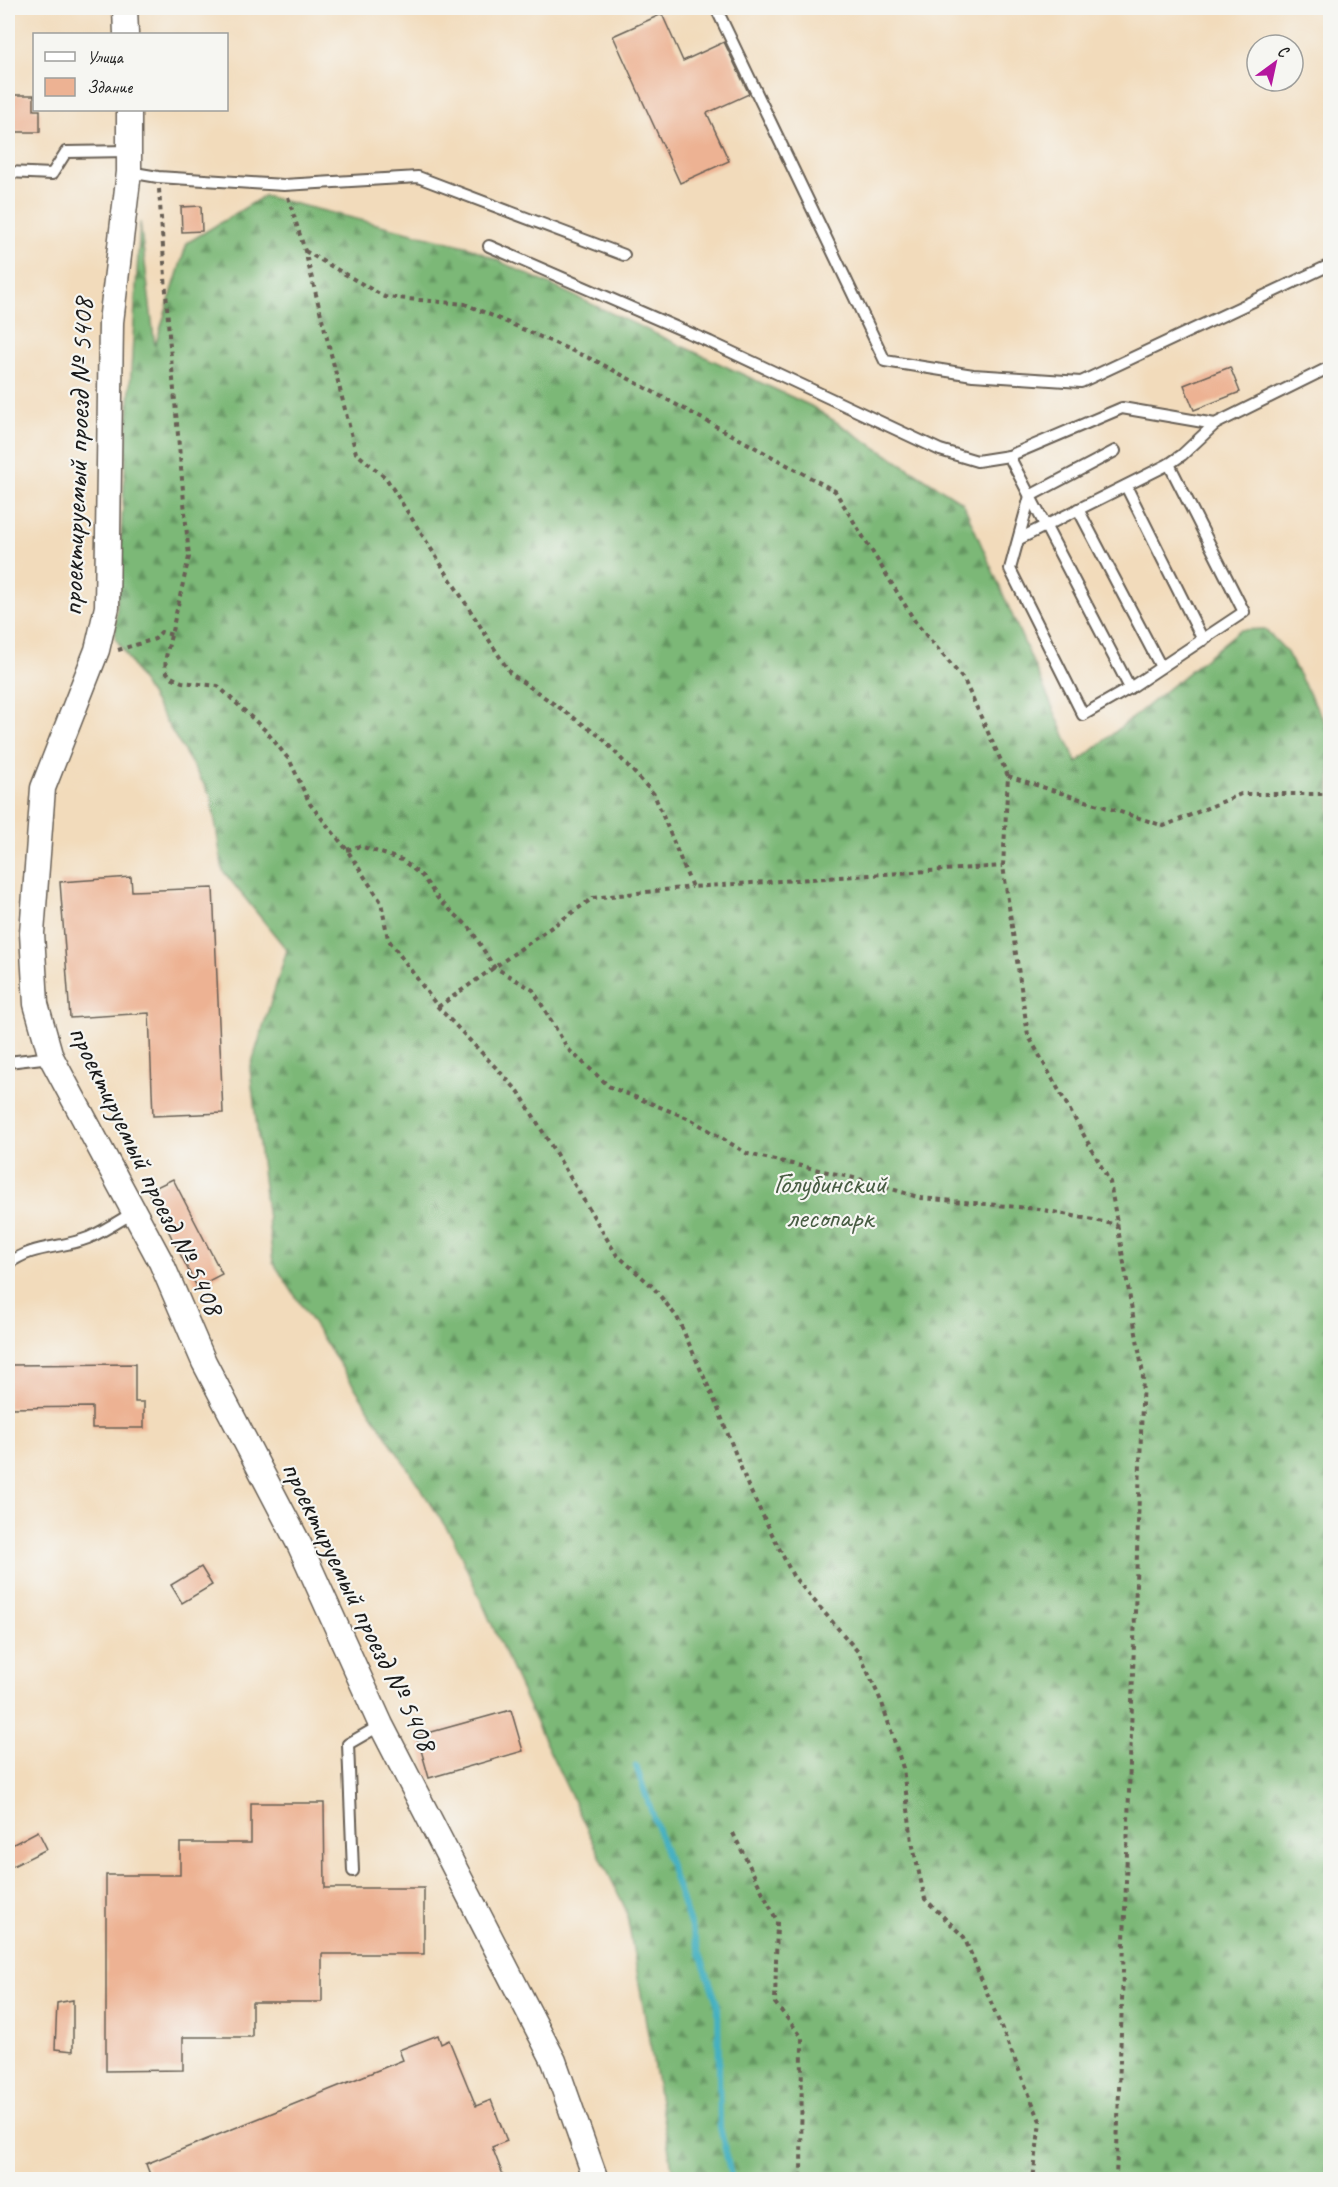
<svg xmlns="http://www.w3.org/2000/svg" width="1338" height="2187" font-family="Caveat,sans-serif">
<defs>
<pattern id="forest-firs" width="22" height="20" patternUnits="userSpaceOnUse" patternTransform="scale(1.5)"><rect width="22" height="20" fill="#7bb877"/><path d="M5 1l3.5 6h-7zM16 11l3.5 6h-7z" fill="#649561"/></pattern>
</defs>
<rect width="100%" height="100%" fill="#f6f6f2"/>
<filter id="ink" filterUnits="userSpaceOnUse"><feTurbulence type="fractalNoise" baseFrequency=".0167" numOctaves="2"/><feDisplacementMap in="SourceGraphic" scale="12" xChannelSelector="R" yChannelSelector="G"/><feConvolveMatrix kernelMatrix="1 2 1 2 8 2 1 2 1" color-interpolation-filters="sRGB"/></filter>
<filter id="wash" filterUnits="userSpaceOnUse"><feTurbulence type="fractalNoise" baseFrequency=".008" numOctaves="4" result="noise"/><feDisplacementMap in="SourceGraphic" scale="24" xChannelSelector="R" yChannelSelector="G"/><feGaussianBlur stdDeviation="1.35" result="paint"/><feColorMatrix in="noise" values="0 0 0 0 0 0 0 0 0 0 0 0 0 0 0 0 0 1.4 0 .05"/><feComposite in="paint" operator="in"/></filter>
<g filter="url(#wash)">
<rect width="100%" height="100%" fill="#f2dbbb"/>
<polygon fill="url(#forest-firs)" stroke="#4c6a4a" stroke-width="1.5" points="264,196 469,247 811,406 963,503 1077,763 1240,630 1265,629 1286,651 1330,732 1330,2179 674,2179 626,1910 537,1725 453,1538 273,1262 250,1069 287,950 223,871 211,796 115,637 140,222 155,346 187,243"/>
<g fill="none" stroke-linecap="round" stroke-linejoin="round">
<polyline stroke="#44b0c1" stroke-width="6" points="636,1766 718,2006 720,2127 732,2180"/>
</g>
<g id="blocks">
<g fill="#edb293">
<polygon points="662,14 683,61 724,42 749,94 707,113 729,161 680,183 613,36"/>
<polygon points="8,95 34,95 34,110 40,110 40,132 8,132"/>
<polygon points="201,206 202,231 182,232 181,207"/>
<polygon points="1230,367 1240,392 1194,410 1184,385"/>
<polygon points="131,877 132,891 213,888 223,1113 153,1116 149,1013 70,1018 60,882"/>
<polygon points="173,1179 222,1274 197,1287 148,1191"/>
<polygon points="135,1364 135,1402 144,1402 144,1428 92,1428 92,1407 8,1408 8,1365"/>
<polygon points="201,1567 212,1585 182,1603 171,1585"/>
<polygon points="511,1710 523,1751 429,1778 417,1736"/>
<polygon points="251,1803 324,1803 325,1888 424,1888 424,1954 322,1954 322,2002 252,2002 252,2037 183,2037 183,2070 106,2071 106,1875 180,1875 180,1843 251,1843"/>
<polygon points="38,1831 47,1849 13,1866 8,1856 8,1847"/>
<polygon points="73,2000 73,2051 55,2049 57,2003"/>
<polygon points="438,2035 441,2044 449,2040 476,2106 491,2100 507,2141 492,2147 505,2180 152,2180 146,2164 403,2060 399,2050"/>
</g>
</g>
</g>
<g filter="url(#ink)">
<use href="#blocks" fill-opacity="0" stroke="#675f54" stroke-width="1.5"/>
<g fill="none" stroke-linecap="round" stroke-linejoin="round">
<defs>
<g id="service">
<polyline points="716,8 885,361 973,375 1081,382 1330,265"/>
<polyline points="8,172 52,174 66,152 130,151"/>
<polyline points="129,172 158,177 284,185 418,177 624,255"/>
<polyline points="489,246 710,342 940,450 977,461 1009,456 1122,408 1215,424 1330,367"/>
<polyline points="1115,451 1030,496 1010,569 1083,715 1130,688 1244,612 1169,464"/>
<polyline points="1009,456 1130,688"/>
<polyline points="1126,486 1203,640"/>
<polyline points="1078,509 1161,667"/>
<polyline points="1019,539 1169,464 1182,455 1215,424"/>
<polyline points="8,1062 51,1057"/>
<path d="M8 1264C32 1245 60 1249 88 1238 104 1231 119 1221 134 1212"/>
<polyline points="353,1871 348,1744 381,1725"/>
</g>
<g id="tertiary">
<polyline points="125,8 126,34"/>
<polyline points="129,110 129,172 111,322 107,607 97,650 43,788 32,933 36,1004 51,1057 161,1262 204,1362 300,1546 381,1725 554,2061 596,2180"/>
</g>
</defs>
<use href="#service" stroke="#675f54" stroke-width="14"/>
<use href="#tertiary" stroke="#675f54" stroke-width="27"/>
<g stroke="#675f54" stroke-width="4" stroke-dasharray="4.5 4.5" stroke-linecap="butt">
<polyline points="159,189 169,335 189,557 166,657 165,670 171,677 182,682 218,686 266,731 290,761 310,804 347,850 381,902 388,939 438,1007 519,1092 616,1254 652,1286 677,1317 717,1406 748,1486 793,1576 859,1653 882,1703 903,1768 912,1842 925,1899 964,1937 1040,2121 1033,2180"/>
<polyline points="288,197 305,251 356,453 386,478 510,673 601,737 654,794 692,887 1003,866"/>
<polyline points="305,251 385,297 465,304 598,362 835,491 916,623 964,680 1008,776 1003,866 1028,1035 1110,1182 1143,1374 1116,2180"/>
<polyline points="118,650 155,639 161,632 173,635"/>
<polyline points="1008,776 1164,826 1241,794 1330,794"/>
<polyline points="347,850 360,846 402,860 422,876 439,900 470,928 494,967 533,990 568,1049 610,1087 690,1119 748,1154 863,1180 921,1198 1039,1209 1118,1225"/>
<polyline points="438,1007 593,898 692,887"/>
<polyline points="733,1833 777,1921 775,2003 802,2037 801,2180"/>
</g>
<use href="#service" stroke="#fff" stroke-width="10"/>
<use href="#tertiary" stroke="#fff" stroke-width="24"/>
</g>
</g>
<g text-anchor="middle" stroke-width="4.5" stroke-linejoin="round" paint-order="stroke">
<g font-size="30" fill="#1c1c1c" stroke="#f6f6f2">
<text transform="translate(77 457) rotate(-88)" y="10">проектируемый проезд № 5408</text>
<text transform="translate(147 1170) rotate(64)" y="10">проектируемый проезд № 5408</text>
<text transform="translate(360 1606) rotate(64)" y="10">проектируемый проезд № 5408</text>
</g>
<g font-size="30" fill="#485d43" stroke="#f6f6f2">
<text x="830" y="1193">Голубинский<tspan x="830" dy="34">лесопарк</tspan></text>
</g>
</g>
<rect width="1338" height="2187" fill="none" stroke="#f6f6f2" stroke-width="30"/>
<rect x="33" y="33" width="195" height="78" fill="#f6f6f2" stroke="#9f9f9c" stroke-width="1.5"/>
<rect x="45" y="52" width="30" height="9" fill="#ffffff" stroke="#9f9f9c" stroke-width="1.5"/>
<text x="87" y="63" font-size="18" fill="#1c1c1c">Улица</text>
<rect x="45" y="78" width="30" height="18" fill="#edb293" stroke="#9f9f9c" stroke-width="1.5"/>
<text x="87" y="93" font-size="18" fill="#1c1c1c">Здание</text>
<g transform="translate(1275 63) rotate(33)"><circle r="28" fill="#f6f6f2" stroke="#9f9f9c" stroke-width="1.5"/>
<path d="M0-4.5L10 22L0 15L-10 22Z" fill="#b5179e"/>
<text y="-9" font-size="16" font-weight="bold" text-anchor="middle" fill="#1c1c1c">С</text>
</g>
</svg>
